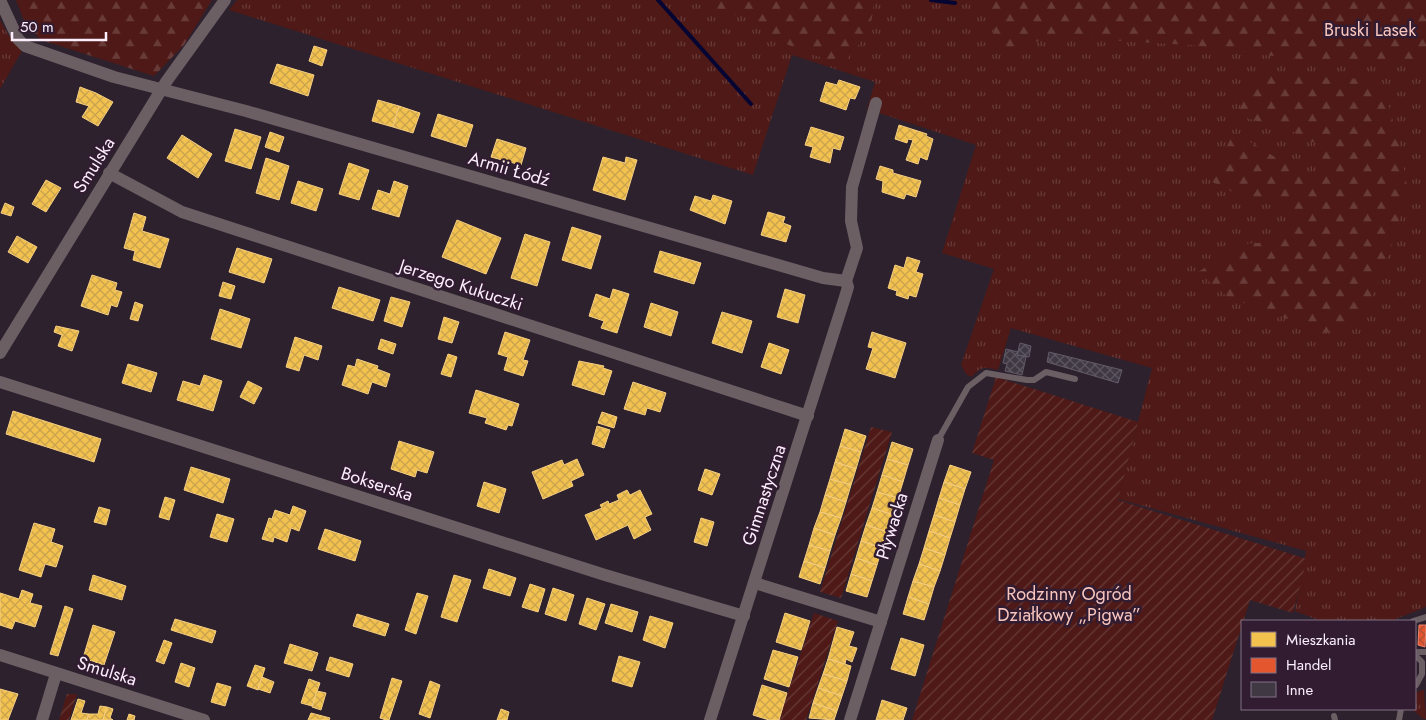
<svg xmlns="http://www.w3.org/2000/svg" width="1426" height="720" font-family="Jost,sans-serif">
<defs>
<pattern id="grass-tufts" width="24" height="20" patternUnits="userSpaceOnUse" patternTransform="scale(1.25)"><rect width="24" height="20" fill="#4e1916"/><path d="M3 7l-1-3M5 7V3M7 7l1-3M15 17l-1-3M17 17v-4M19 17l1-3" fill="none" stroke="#683b39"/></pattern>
<pattern id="forest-firs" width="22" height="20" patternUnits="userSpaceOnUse" patternTransform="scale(1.25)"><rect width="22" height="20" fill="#4e1916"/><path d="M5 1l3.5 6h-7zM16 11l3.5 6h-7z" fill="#683b39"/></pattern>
<pattern id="garden-furrows" width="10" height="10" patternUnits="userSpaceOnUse" patternTransform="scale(1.25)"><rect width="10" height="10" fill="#4e1916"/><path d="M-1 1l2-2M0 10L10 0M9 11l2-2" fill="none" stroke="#683b39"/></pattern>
<pattern id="homes-cross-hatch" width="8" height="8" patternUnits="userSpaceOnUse" patternTransform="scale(1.25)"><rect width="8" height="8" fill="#f2c14e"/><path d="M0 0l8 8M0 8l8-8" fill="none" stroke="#c8a24e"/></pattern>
<pattern id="shops-cross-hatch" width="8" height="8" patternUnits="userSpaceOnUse" patternTransform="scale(1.25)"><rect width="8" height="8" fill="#e4572e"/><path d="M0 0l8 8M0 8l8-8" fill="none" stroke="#af5138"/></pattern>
<pattern id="building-cross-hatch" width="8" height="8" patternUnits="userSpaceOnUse" patternTransform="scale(1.25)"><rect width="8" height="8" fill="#403944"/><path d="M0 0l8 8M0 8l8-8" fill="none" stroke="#5c5660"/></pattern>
</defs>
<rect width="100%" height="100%" fill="#2d212d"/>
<g fill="url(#grass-tufts)">
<path d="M237 0H1426V607L1391 621H1321L1295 611 1306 551 1118 499 1152 368 1011 328 998 370C985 367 980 366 972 377L966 374 961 365 994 269 942 253 976 145 867 109 875 82 792 55 753 175 229 10Z"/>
<polygon points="0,20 9,36 22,51 0,89"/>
<polygon points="1424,690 1426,719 1423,719 1412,709 1415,709 1415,694 1419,691"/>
</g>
<g fill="url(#forest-firs)">
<polygon points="16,0 212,0 184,45 154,76 41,40 25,23"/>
<path d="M701 0H873C876 25 859 47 842 64L799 50 771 36 754 18 710 10Z"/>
<polygon points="993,0 1426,0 1426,62 1297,59 1190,45 1052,37 1002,52 985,10"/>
<polygon points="1255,75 1368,79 1384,88 1401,151 1408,192 1390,251 1363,320 1326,333 1228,297 1198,272 1245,244 1270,242 1299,224 1290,203 1247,199 1210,181 1231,138 1252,143 1306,176 1327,175 1319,145 1293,132 1237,115"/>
</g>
<g fill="url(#garden-furrows)">
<polygon points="996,377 1138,422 1118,500 1307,559 1293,613 1250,600 1212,720 912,720 994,460 972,453"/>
<polygon points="871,427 892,432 841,598 820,592"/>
<polygon points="814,613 838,621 806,720 779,720"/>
<polygon points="67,694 77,694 69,720 59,720"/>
</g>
<g fill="url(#homes-cross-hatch)" stroke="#f5ce82">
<polygon points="314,46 327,50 322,66 309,61"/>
<polygon points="277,64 314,75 308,96 270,83"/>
<polygon points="839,80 860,87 855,99 850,98 846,110 820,101 826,82 837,85"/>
<polygon points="80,87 96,93 113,102 98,126 82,117 89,106 76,102"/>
<polygon points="378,100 399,106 393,127 372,121"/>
<polygon points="399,106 420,113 413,133 393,127"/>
<polygon points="438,114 473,125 466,147 431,136"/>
<polygon points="899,125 927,134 926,136 933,139 927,160 920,157 918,164 906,160 913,140 908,139 907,143 895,139"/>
<polygon points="811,127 844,137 840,150 833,148 830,163 810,157 813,147 805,145"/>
<polygon points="235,129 261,137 251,169 225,161"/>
<polygon points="270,132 284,137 279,152 265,147"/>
<polygon points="182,135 212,154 198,178 167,158"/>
<polygon points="497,139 526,148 521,165 491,157"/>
<polygon points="603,157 625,163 626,157 637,160 625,200 593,190"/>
<polygon points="266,158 289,166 279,200 256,193"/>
<polygon points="349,163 369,170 359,200 339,194"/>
<polygon points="880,166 893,170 893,173 921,181 916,197 906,194 904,199 882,192 883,181 876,179"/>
<polygon points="46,180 61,188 46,212 32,204"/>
<polygon points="298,181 323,189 316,211 291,203"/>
<polygon points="394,181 408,186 399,217 372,209 378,190 390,194"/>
<polygon points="713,195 732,201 725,224 690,210 695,196 711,201"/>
<polygon points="5,203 14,207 11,216 1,213"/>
<polygon points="768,212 785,217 783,223 791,226 786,242 761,235"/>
<polygon points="134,213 146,217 142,231 169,239 160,268 133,260 135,251 124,248"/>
<polygon points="457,220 501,238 486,274 442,257"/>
<polygon points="572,227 601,236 591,269 562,260"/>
<polygon points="525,234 550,242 537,286 511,278"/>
<polygon points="17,236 37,247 28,263 8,252"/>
<polygon points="237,248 272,259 264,283 229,272"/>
<polygon points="660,251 701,263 694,284 654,272"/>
<polygon points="907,257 920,261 916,272 923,274 916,297 909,295 908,299 896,295 897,291 888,288 895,265 904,268"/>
<polygon points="92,275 117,283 115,290 122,292 117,307 111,305 108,315 81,306"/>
<polygon points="223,282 235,286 231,299 219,296"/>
<polygon points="339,287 380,300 373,321 332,308"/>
<polygon points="613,289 629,294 617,333 601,328 604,321 589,316 596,294 610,299"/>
<polygon points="785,289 805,295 798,323 777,317"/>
<polygon points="391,297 410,302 402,327 384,321"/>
<polygon points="135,302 143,305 138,321 130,319"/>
<polygon points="651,303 678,312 671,336 644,327"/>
<polygon points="220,309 250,319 241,348 211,339"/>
<polygon points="722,312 752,321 742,353 712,343"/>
<polygon points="444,317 459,322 452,343 438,339"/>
<polygon points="56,326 79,331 72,351 58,346 62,335 54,332"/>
<polygon points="505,332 530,340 523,360 528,361 523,376 504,370 508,357 498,354"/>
<polygon points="872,332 906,343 895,378 866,369 873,348 868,347"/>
<polygon points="295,337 322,346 318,360 304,355 299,371 286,367"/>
<polygon points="381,339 396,344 393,354 378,349"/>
<polygon points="769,343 789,350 781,374 761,367"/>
<polygon points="448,354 457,357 451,377 441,374"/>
<polygon points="357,359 378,366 377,369 390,374 386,387 372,382 368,394 342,385 348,365 355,367"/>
<polygon points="579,361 604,366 603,368 612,371 604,395 572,385"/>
<polygon points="128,364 157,373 151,392 122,383"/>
<polygon points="204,375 222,381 213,411 177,400 183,381 200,386"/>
<polygon points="248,381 262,388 254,404 240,397"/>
<polygon points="633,382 666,393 660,412 647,408 645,415 624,409"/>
<polygon points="476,390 519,404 512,426 508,425 506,430 485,423 487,418 469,413"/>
<polygon points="13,411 101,439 94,462 6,434"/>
<polygon points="602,412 617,417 614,428 598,423"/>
<polygon points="597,426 610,430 604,448 592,444"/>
<polygon points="845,429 866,436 861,452 840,446"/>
<polygon points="399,441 434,452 427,473 417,470 415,477 391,469"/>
<polygon points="892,442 913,449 908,465 887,459"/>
<polygon points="840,446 861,452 856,469 835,462"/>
<polygon points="577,459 584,475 571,481 573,486 543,499 532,472 562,460 564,465"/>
<polygon points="887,459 908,465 903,482 882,475"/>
<polygon points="835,462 856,469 851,485 830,479"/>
<polygon points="950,465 971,472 965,489 944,482"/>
<polygon points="191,467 230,479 223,503 184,490"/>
<polygon points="705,469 720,474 712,495 698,490"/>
<polygon points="882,475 903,482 898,498 877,492"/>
<polygon points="830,479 851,485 846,502 825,495"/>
<polygon points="484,482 506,489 499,513 477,506"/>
<polygon points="944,482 965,489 960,505 939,498"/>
<polygon points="627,490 630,495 640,490 652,514 645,517 651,530 634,539 628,525 596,540 585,515 602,508 600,505 608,501 609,504 619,500 617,495"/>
<polygon points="877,492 898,498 893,515 872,508"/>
<polygon points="825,495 846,502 841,518 820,512"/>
<polygon points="165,497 175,500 169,520 159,517"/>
<polygon points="939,498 960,505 955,522 934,515"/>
<polygon points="293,506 306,511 299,531 291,528 287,542 274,537 273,542 262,539 269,518 272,519 275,510 290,515"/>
<polygon points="99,507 110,510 106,525 94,522"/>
<polygon points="872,508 893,515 887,532 866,525"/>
<polygon points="820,512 841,518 835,535 814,528"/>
<polygon points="217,514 234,519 227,542 210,537"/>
<polygon points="934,515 955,522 950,538 929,531"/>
<polygon points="701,518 714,522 707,546 694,542"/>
<polygon points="34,523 55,529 51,542 63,546 56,567 45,564 41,577 19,570"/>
<polygon points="866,525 887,532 882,548 861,541"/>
<polygon points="814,528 835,535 830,551 809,545"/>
<polygon points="325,529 361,541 355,561 318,549"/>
<polygon points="929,531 950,538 945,555 924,548"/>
<polygon points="861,541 882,548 877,565 856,558"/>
<polygon points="809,545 830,551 825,568 804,561"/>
<polygon points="924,548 945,555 940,571 919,564"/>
<polygon points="856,558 877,565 872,581 851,574"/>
<polygon points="804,561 825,568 820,584 799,577"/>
<polygon points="919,564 940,571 934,587 913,581"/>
<polygon points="489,569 516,578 510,596 483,588"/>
<polygon points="851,574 872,581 867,597 846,591"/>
<polygon points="93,575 126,586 122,600 89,590"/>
<polygon points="454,575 471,580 457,622 441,617"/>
<polygon points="913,581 934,587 929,604 908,597"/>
<polygon points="530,584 545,589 538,612 522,607"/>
<polygon points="553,588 574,595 566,621 545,614"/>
<polygon points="22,590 33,594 30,603 42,606 35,627 15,621 12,629 0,625 0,593 19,599"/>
<polygon points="417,593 428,596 416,634 405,630"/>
<polygon points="908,597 929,604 924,620 903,614"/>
<polygon points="587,598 605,604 596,630 579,624"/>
<polygon points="611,604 638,612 632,632 605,623"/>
<polygon points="65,606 73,609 58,656 50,654"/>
<polygon points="785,613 810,621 801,650 776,642"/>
<polygon points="357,614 389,624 385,636 353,626"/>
<polygon points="650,616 673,623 665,648 643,640"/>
<polygon points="175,619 216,631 212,643 171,630"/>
<polygon points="93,625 115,632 104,665 83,658"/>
<polygon points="837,627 854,632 849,646 857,648 852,662 846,659 845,664 828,659"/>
<polygon points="901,638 924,645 915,676 891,669"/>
<polygon points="164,640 172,643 164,664 156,661"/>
<polygon points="290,644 318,653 312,671 284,663"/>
<polygon points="773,650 798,657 789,687 764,679"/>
<polygon points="619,656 640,662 632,687 612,681"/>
<polygon points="330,657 353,664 349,677 326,670"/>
<polygon points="828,659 851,666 847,681 823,674"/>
<polygon points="181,663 195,668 189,687 175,682"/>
<polygon points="255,665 265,668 258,690 247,686"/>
<polygon points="823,674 847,681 842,696 818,688"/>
<polygon points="262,677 274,682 270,693 258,689"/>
<polygon points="392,678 402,681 389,720 386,720 380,718"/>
<polygon points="309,679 320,683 312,706 301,703"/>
<polygon points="430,681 440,685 430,718 419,714"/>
<polygon points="217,683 231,687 225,706 211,702"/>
<polygon points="762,685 787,693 779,720 769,720 753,715"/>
<polygon points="818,688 842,696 837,711 813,703"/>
<polygon points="0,689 18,694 8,720 0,720"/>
<polygon points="317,691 326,693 321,710 312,707"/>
<polygon points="78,699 85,701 81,713 89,714 87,720 71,720"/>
<polygon points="882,700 907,708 903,720 876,720"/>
<polygon points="813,703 837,711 834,720 809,718"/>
<polygon points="100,706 107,707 103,720 87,720 89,714 98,714"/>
<polygon points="107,707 113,709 110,718 113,720 103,720"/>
<polygon points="501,709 509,712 507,720 497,720"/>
<polygon points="311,713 330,718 329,720 308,720"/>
<polygon points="129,714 135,716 134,720 127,720"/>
</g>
<polygon fill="url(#shops-cross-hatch)" stroke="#eb846c" points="1419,625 1426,625 1425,647 1418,645"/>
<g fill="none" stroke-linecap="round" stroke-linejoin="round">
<g stroke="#040532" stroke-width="4">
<polyline points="658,0 751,104"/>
<polyline points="931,0 955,3"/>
</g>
</g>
<g fill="url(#building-cross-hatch)" stroke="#625c68">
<polygon points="1020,343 1031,346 1029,357 1017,355"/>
<polygon points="1006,349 1018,352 1017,355 1026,357 1022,375 1005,371 1007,364 1003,363"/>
<polygon points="1049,352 1122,370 1118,383 1047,362"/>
</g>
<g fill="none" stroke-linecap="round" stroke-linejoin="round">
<g stroke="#6c5f64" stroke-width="6">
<polyline points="938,440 968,387 986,373 1027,380 1034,380 1046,372 1075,379"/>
<polyline points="1413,621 1426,617"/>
<polyline points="1415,652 1426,652"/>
<polyline points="1415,655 1422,662 1422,674 1416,685"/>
<polyline points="1334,716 1335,720"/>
<polyline points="1399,720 1401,709"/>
</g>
<g stroke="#6c5f64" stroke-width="12">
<polyline points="0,0 18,39 25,46 114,77 246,111 823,278 846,281"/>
<polyline points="109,173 182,212 808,416"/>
<polyline points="846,281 857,248 851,221 852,187 876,103"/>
<polyline points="0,353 166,82 225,0"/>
<polyline points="0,382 605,575 744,616"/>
<polyline points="755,583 881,622"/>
<polyline points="0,655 204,720"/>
<polyline points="42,720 56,674"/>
<polyline points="710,720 845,297 848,287 846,281"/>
<polyline points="850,720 938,440"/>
</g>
</g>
<g text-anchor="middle" stroke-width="5" stroke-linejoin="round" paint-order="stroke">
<g font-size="18" fill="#f8c4bc" stroke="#311c32">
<text x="1370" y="36">Bruski Lasek</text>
<text x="1069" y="600">Rodzinny Ogród<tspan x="1069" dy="21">Działkowy „Pigwa”</tspan></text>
</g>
<g font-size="18" fill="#fceefc" stroke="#311c32">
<text transform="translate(94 165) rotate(-58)" y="6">Smulska</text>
<text transform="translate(509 169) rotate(16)" y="6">Armii Łódź</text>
<text transform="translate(461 285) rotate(18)" y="6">Jerzego Kukuczki</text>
<text transform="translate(377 484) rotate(18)" y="6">Bokserska</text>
<text transform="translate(764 495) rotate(-72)" y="6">Gimnastyczna</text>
<text transform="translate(892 526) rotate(-73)" y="6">Pływacka</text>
<text transform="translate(107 671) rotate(17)" y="6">Smulska</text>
</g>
</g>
<rect x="1241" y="620" width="175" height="90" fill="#311c32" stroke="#827083"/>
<rect x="1251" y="632" width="25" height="15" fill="#f2c14e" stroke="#827083"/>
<text x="1286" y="645" font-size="15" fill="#fceefc">Mieszkania</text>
<rect x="1251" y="658" width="25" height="15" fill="#e4572e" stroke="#827083"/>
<text x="1286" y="670" font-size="15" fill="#fceefc">Handel</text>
<rect x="1251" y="682" width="25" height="15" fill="#403944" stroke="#827083"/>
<text x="1286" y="695" font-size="15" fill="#fceefc">Inne</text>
<path d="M12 32v8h94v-8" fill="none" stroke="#fceefc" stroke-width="2.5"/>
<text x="20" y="32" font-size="15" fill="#fceefc" stroke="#311c32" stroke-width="4" paint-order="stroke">50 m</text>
</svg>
